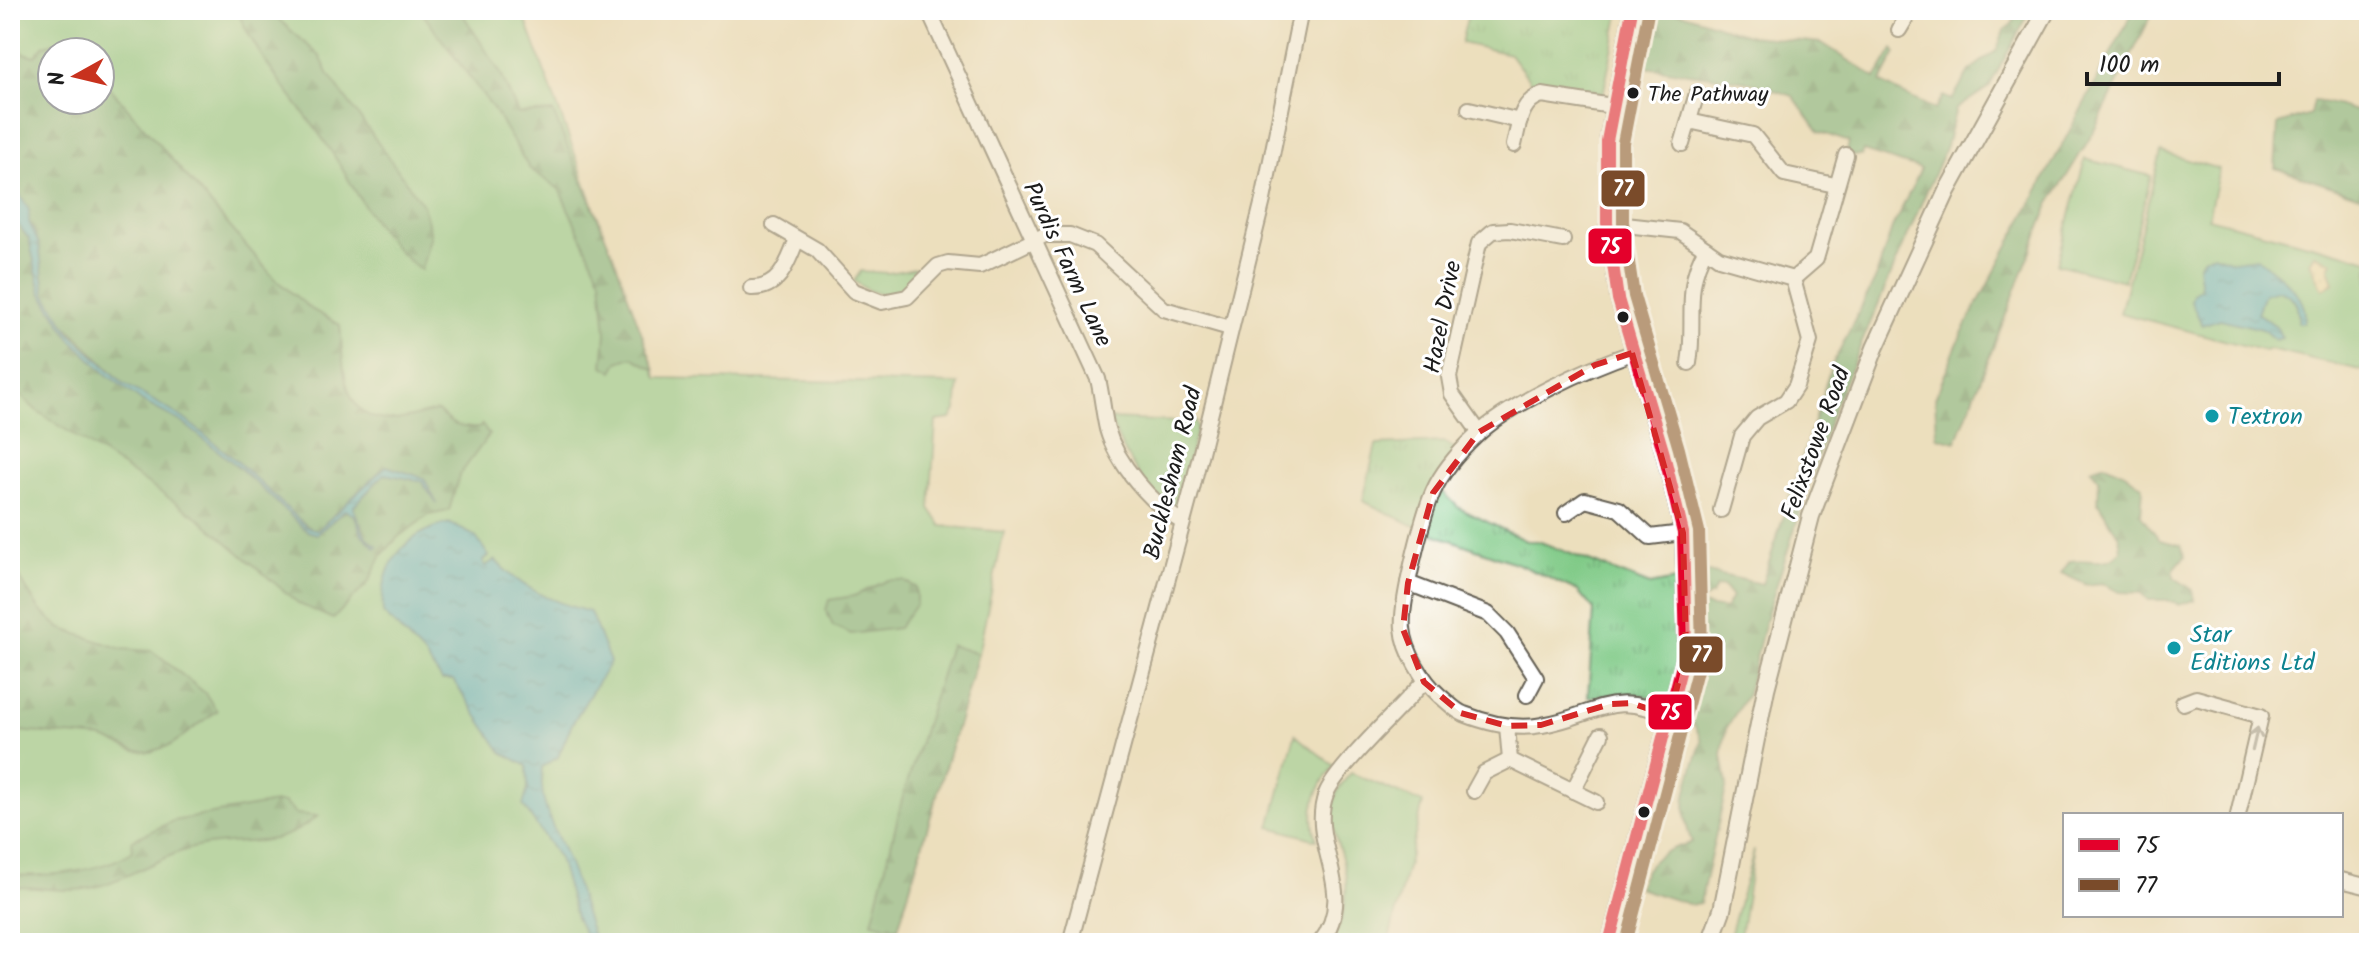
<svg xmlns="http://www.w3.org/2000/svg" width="2379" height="953" font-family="Kalam,sans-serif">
<defs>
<pattern id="forest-firs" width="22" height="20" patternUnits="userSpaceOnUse" patternTransform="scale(2)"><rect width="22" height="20" fill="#68ae74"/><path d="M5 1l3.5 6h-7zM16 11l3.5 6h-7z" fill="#558d5e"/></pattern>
<pattern id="sand-dots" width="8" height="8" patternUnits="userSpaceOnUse" patternTransform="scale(2)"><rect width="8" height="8" fill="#eeda9e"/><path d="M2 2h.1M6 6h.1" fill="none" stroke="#ccba88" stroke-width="1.8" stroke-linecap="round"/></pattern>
<pattern id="park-tufts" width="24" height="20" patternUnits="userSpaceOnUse" patternTransform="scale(2)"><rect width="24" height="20" fill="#80ca87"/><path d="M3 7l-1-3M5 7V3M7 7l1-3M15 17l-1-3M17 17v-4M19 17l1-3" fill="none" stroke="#6ead74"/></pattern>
<pattern id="water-ripples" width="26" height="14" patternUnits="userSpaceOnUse" patternTransform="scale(2)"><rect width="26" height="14" fill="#44adc3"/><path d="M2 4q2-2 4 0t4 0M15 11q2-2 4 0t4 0" fill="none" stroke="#388c9e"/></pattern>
</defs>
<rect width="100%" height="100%" fill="#fff"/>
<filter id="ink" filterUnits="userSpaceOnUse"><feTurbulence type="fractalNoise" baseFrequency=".0125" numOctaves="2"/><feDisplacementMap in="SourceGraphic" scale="16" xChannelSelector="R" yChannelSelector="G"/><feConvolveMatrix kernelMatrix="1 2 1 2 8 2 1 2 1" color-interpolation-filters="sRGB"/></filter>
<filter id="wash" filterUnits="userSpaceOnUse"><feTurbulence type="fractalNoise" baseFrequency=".006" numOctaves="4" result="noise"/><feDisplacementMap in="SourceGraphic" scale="32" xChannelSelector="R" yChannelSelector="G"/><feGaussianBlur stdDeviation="1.8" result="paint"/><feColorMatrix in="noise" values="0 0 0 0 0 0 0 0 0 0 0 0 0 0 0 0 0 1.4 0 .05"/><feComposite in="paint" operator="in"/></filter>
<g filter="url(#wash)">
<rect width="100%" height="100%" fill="#ecdfbd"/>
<g fill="#80ca87" stroke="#4e7352" stroke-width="2" fill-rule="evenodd">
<path d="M10 10H522L657 378 959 384 956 410 951 419 936 421 930 508 942 526 1004 532 978 654 894 943H10ZM52 52H100V100H52Z"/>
<polygon points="2161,152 2219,169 2208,218 2369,260 2369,356 2365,371 2269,349 2265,351 2120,313"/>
<polygon points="2085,159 2151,176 2124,281 2057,264"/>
<path d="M915 268 918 282C896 299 877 299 854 281L861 271 888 273Z"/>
<path d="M1110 419 1183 422 1195 420 1197 427 1179 502 1175 505C1149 504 1117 441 1110 419Z"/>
<path d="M1295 735 1334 766C1315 789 1308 811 1317 840L1270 827Z"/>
<path d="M1351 773 1423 803 1388 943H1331C1342 924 1348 898 1346 877 1340 834 1314 812 1351 773Z"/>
<polygon points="1754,850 1739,943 1728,943"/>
</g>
<g fill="url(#forest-firs)" stroke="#426548" stroke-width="2">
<path d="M237 10H268L320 56 329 75 423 205 431 234 421 270C377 240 358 191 329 148 298 101 259 63 237 10Z"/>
<polygon points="420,10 460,10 501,74 518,114 553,112 613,254 655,370 632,357 618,362 613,371 603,366 606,333 601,279 559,189 529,168 494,110"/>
<path d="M1643 10H1672L1751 36 1822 43 1876 78 1893 49 1896 53 1881 82C1899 94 1917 99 1935 110L1943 96 1952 100 1969 71 1997 50 2004 30 2012 24 2019 10H2031L1989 87 1956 109 1946 146 1833 410 1766 618 1747 694 1726 729 1722 755 1727 785 1700 903 1691 905 1638 888C1647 857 1663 851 1692 842 1676 806 1691 776 1702 740L1685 708 1697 646 1700 605 1725 609 1732 597 1723 586 1716 587 1712 595 1702 600 1699 570 1762 584 1831 367 1875 280 1892 228 1921 169 1863 151 1861 156 1846 155 1849 142 1819 132 1793 96 1746 81 1629 65Z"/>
<polygon points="2134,10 2154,10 2093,133 2049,205 1956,442 1937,437 1935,398 1961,335"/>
<path d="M63 40 80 52H52V100H100V76L274 278 311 309 340 325C344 360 339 420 389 420 405 421 422 413 438 411 452 426 459 428 479 428L482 425 489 435 459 476 449 511 429 515 398 537 382 555 368 583 333 619 299 604 199 518 36 410 10 386V214L29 239 41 292 71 339 143 402 182 422 241 469 307 531 317 534 345 510 355 516 362 535 353 507 384 474 422 481 432 496 424 478 386 466 318 530H313L282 507 237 461 183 418 123 383 62 321 45 293 39 244 29 222V210L10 179V41L24 53 35 56 44 45Z"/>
<path d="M2313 101C2334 102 2349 110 2369 115V199L2275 168 2278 124 2310 114Z"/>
<path d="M2105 464 2125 473 2143 487 2141 515 2160 540 2181 545 2185 556 2174 569V577L2193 590 2195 600 2179 605 2167 600H2148L2141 593 2119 592 2102 583 2087 585 2061 573 2070 561C2089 557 2108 569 2121 550L2119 536 2098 503 2099 479 2090 469Z"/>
<polygon points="10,568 17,573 39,609 60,628 122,649 152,651 205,693 217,711 171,745 150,752 135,751 103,738 17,731 10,726"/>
<polygon points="888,580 903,580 916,587 916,604 898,628 851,634 833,626 826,610 829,600 854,596"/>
<polygon points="950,645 978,654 898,928 872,922 902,800"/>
<path d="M274 803H284L296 814 318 816C273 853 247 836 197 847 166 853 131 878 95 887 67 894 39 886 10 887V875C47 877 102 872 133 851L132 840 173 821Z"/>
</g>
<polygon fill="url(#sand-dots)" stroke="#857b5d" stroke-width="2" points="2315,254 2332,262 2329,268 2334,283 2323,289 2310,262"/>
<g fill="url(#park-tufts)" stroke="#4e7352" stroke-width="2">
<polygon points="1469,10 1620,10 1603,96 1536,89 1510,54 1461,43"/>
<polygon points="1444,442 1461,452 1437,486 1459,508 1526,541 1538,541 1650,585 1686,578 1675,701 1628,693 1588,697 1594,610 1578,591 1518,564 1423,530 1363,501 1376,445"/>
</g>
<g fill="url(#water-ripples)" stroke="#306470" stroke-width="2">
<polygon points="10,179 29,210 29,222 39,244 45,293 72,335 123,383 183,418 237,461 307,527 318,530 386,466 424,478 437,504 421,481 384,474 353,507 366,537 378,546 376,548 362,535 355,516 345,510 317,534 307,531 241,469 182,422 143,402 106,374 71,339 41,292 29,239 10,214"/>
<path d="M2213 254 2233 261 2257 258C2276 273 2312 296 2304 323H2298C2299 305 2296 296 2278 290L2264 294 2257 313 2276 326 2282 338 2275 340 2262 329 2220 319 2202 325 2191 301 2193 293 2201 288 2198 267 2202 258Z"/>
<path d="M449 523 475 536 489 556 483 561 485 566 495 560C522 589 552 602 590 612L610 662 572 724 558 757 542 767C539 814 556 826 570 867 580 893 585 918 596 943H589L576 918 559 859 523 805 528 789 527 766 502 752 453 680H442L424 655 383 613C379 566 403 534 449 523Z"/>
</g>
</g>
<g filter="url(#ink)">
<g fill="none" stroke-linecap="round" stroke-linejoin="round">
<defs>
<g id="minor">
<path d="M928 10 1098 379C1102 395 1103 412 1107 429 1117 464 1151 503 1182 522"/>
<polyline points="1899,30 1911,10"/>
<polyline points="1469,109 1520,121"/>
<polyline points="1689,121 1753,135 1784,174 1835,185"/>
<polyline points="1682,144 1697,93"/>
<path d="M1514 145C1519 125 1520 101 1542 95L1612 106"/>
<polyline points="1607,223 1680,231 1719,258 1793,279 1816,259 1846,155"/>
<polyline points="774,225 817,250 854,291 882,302 907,297 938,266 948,263 980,266 1045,235 1070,235 1095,245 1164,309 1230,328"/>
<path d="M751 288C780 289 788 262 797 239"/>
<path d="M1632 353C1590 367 1509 404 1477 435 1460 451 1442 471 1433 492 1423 515 1400 604 1403 628 1405 652 1423 681 1440 696 1448 702 1455 711 1464 714 1487 723 1517 730 1542 725 1596 716 1610 689 1670 716"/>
<path d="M1689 363C1696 322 1683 286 1706 249"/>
<polyline points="1479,432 1452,394 1449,377 1479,243 1493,231 1510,230 1563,240"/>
<polyline points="1721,510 1742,436 1757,418 1786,401 1796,386 1810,341 1793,279"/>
<polyline points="1566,513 1585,500 1619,509 1650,537 1683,533"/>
<polyline points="1408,583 1488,614 1507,633 1536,678 1527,695"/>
<polyline points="2183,703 2196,698 2261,716 2238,815"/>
<polyline points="1507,726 1510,760 1596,802"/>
<polyline points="1474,791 1484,773 1510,760"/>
<polyline points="1573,791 1601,735"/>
<polyline points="2341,880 2369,887"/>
<polyline points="1070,943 1192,489 1263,200 1301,10"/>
<path d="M1320 943C1360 890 1307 845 1326 794 1334 771 1404 704 1424 682"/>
<polyline points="1609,943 1686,650 1683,533 1664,454 1618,299 1607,223 1607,141 1632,10"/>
</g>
<polyline id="major" points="1710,943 1722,910 1766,689 1811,516 1875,348 1947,191 2047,10"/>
</defs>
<use href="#minor" stroke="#656054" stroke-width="18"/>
<use href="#major" stroke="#656054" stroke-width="20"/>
<use href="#minor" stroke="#fff" stroke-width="14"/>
<use href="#major" stroke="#fff" stroke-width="16"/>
<defs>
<polyline id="bus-1" points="1609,943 1686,650 1683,533 1664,454 1618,299 1607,223 1607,141 1632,10"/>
<polyline id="bus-2" points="1626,943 1702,651 1699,531 1679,449 1634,296 1623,222 1623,143 1648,13"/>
</defs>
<use href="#bus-1" stroke="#fff" stroke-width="18"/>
<use href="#bus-2" stroke="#fff" stroke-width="18"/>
<use href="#bus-1" stroke="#e4002b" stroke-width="12"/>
<use href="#bus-2" stroke="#7a4b2a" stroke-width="12"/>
</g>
<defs><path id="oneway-shaft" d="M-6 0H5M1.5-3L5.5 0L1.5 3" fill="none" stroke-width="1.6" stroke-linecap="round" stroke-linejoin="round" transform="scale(2)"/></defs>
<use stroke="#999" href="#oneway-shaft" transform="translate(2255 739) rotate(-77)"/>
</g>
<path d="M0 0H2379V953H0ZM1632 353 1683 533 1686 650 1670 716 1631 703 1610 704 1541 725 1507 726 1461 713 1424 682 1403 629 1408 583 1433 493 1479 432 1595 365Z" fill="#ecdfbd" fill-opacity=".55" fill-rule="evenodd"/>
<path fill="none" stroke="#d62828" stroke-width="6" stroke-dasharray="16 10" stroke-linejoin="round" d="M1632 353 1683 533 1686 650 1670 716 1631 703 1610 704 1541 725 1507 726 1461 713 1424 682 1403 629 1408 583 1433 493 1479 432 1595 365Z"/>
<g fill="#1c1c1c" stroke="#fff" stroke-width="3">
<circle cx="1633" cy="93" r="7"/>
<circle cx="1623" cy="317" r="7"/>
<circle cx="1644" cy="812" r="7"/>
</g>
<g fill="#0f9aa8" stroke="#fff" stroke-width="3">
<circle cx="2212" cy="416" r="8"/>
<circle cx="2174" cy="648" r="8"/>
</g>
<g text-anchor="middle" stroke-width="6" stroke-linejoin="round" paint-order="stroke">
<g font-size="22" fill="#1c1c1c" stroke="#fff" text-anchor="start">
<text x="1648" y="101">The Pathway</text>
</g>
<g font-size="24" fill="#1c1c1c" stroke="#fff">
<text transform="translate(1068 264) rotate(65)" y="8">Purdis Farm Lane</text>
<text transform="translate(1442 317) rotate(-79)" y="8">Hazel Drive</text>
<text transform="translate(1815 443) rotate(-70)" y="8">Felixstowe Road</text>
<text transform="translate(1172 473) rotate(-76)" y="8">Bucklesham Road</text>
</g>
<g font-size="24" fill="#0d838f" stroke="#fff" text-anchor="start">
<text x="2228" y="424">Textron</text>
<text x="2190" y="642">Star<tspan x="2190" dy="28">Editions Ltd</tspan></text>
</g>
</g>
<g stroke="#fff" stroke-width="3">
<rect x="1600" y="169" width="46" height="39" rx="8" fill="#7a4b2a"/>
<rect x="1587" y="227" width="46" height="38" rx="8" fill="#e4002b"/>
<rect x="1678" y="635" width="46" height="39" rx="8" fill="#7a4b2a"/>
<rect x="1647" y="693" width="46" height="38" rx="8" fill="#e4002b"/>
</g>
<g font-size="22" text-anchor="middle" font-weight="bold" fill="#fff">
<text x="1623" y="196">77</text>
<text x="1610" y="254">75</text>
<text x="1701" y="662">77</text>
<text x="1670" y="720">75</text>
</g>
<rect width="2379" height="953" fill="none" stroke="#fff" stroke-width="40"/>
<rect x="2063" y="813" width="280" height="104" fill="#ffffff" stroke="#a4a4a4" stroke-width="2"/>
<rect x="2079" y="839" width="40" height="12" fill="#e4002b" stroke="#a4a4a4" stroke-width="2"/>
<text x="2135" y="853" font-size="24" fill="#1c1c1c">75</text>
<rect x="2079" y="879" width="40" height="12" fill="#7a4b2a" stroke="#a4a4a4" stroke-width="2"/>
<text x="2135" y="893" font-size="24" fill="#1c1c1c">77</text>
<g transform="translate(76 76) rotate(262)"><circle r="38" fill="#ffffff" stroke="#a4a4a4" stroke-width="2"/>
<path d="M0-6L14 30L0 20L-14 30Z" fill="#c8321e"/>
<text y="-12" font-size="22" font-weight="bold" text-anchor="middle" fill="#1c1c1c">N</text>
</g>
<path d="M2087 72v12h192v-12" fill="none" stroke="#1c1c1c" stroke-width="4"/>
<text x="2099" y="72" font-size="24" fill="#1c1c1c" stroke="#ffffff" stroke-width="6" paint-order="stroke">100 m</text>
</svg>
